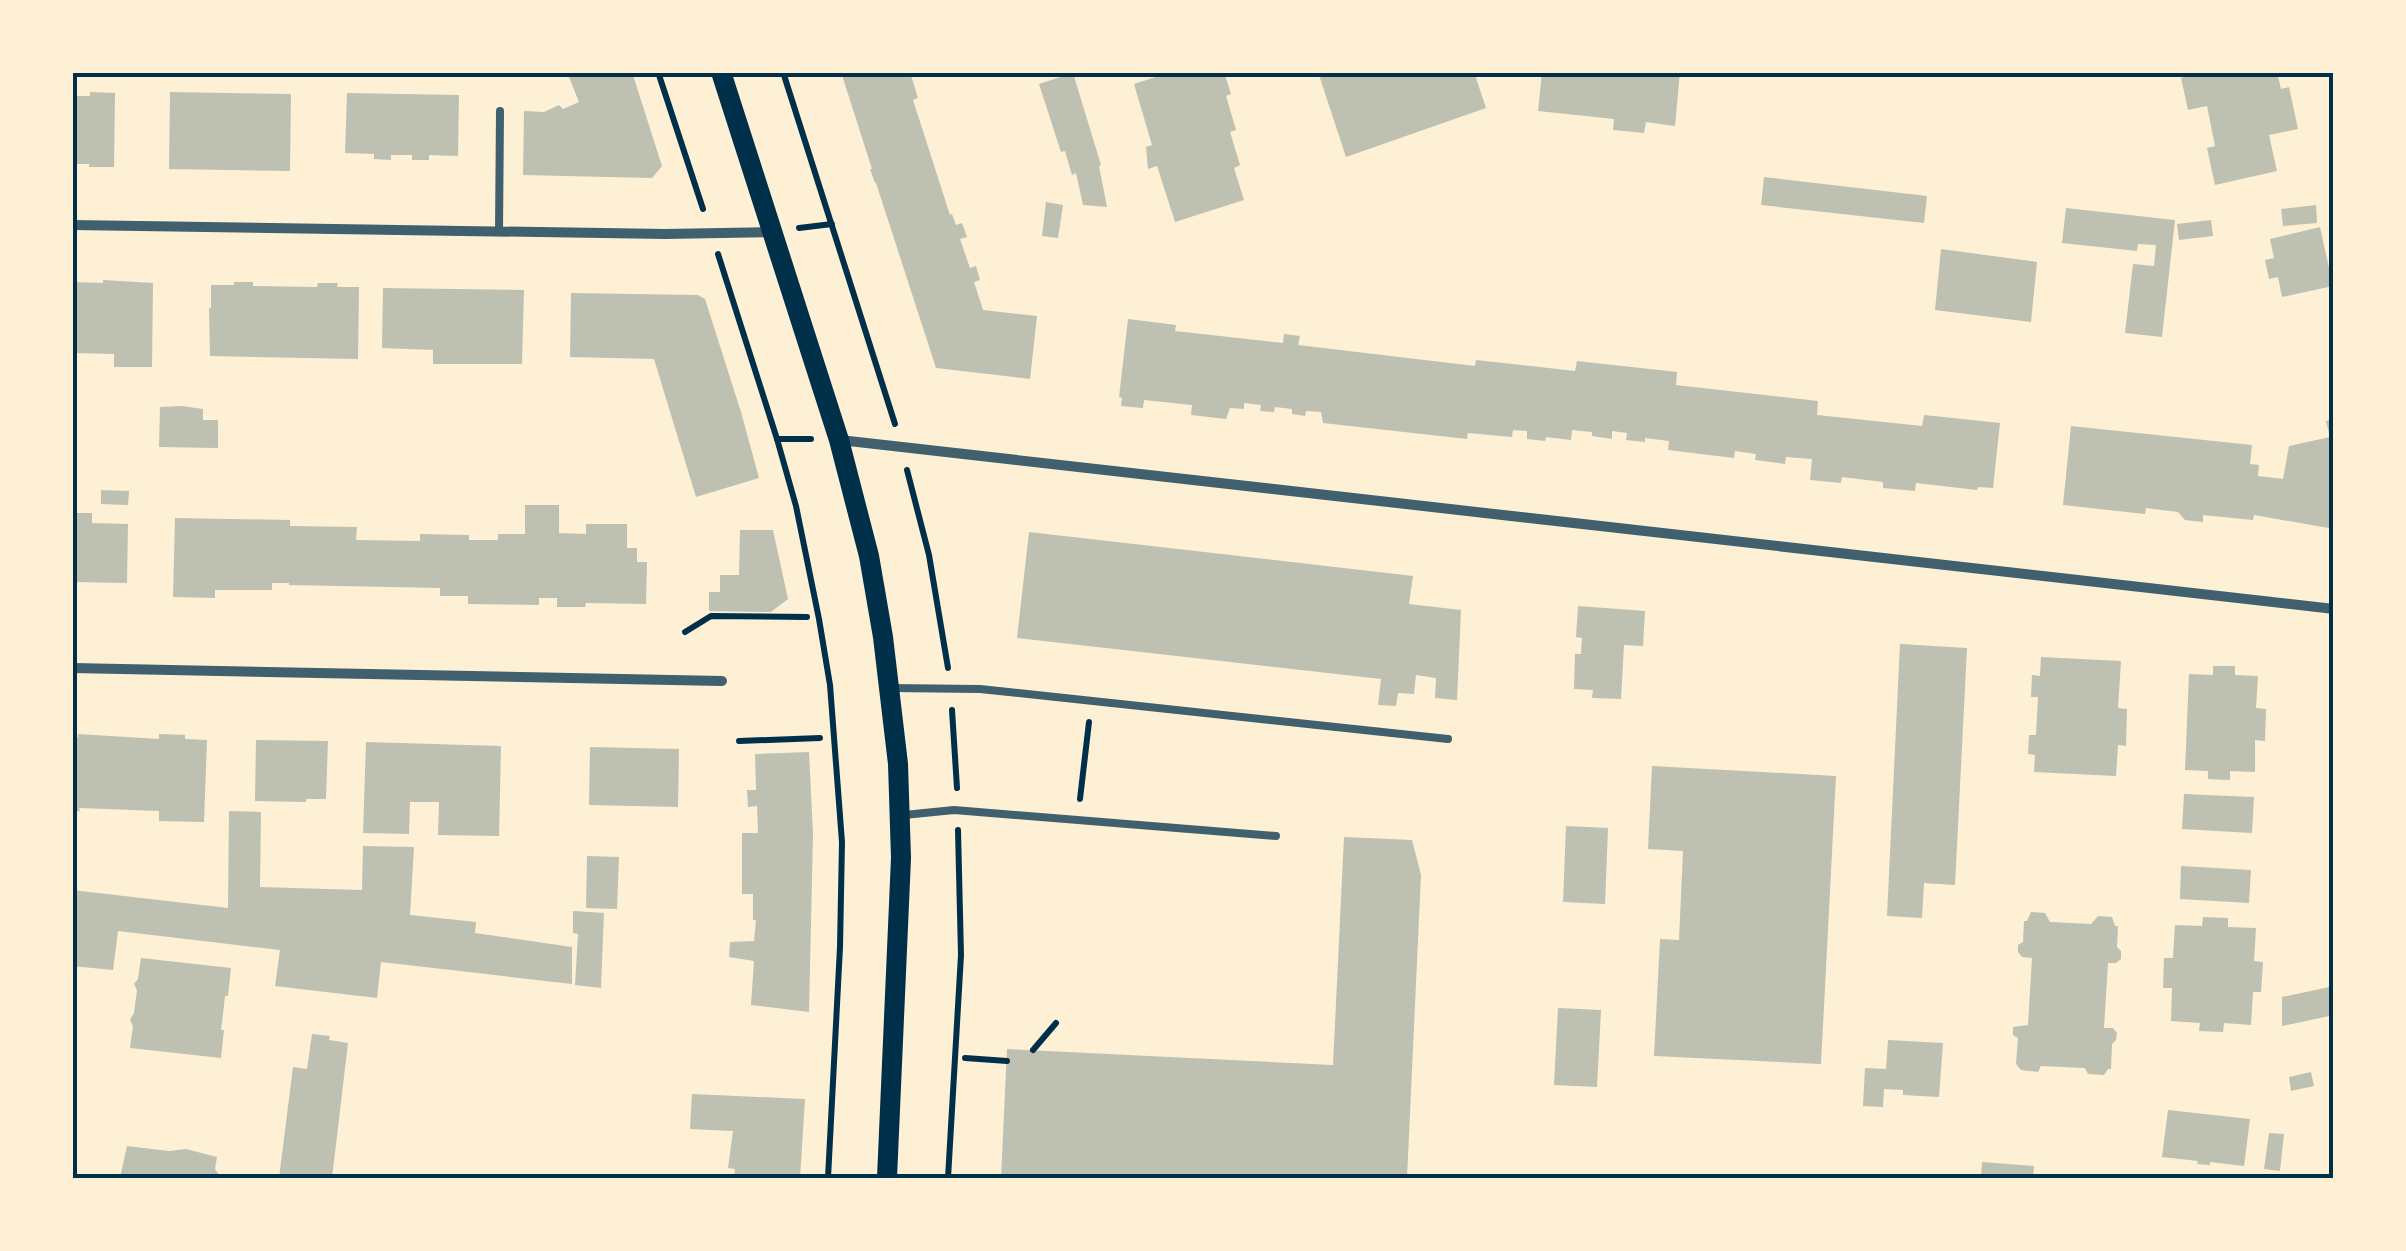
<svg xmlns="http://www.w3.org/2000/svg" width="2406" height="1251" font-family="Commissioner,sans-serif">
<rect width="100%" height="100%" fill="#fdf0d5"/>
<g fill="#bec0b2">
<polygon points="567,72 632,72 662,166 652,178 523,175 524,111 544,112 559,105 563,109 579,102"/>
<polygon points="841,72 910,72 918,98 913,100 950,215 952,214 956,225 962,223 967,237 960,239 970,268 976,266 980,280 974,282 983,310 1037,316 1030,379 936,368 876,183 875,183 870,169 872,169"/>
<polygon points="1171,72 1224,72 1231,94 1226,96 1236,130 1230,132 1240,165 1234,168 1244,200 1175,222 1157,166 1148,169 1146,147 1152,145 1134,84"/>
<polygon points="1318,72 1474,72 1486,108 1346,157"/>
<polygon points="1542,72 1680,72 1675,126 1646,122 1644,133 1613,130 1614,119 1538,111"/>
<polygon points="2199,72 2277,72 2281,89 2289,87 2298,129 2269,135 2277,171 2215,185 2207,148 2215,146 2207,106 2188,110 2181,78"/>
<polygon points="1073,73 1101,165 1099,166 1107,207 1083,205 1076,173 1072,175 1065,151 1061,152 1039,84"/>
<polygon points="90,92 115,93 114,167 89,167 89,164 72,164 72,96 90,96"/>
<polygon points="170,92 291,94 290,171 169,169"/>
<polygon points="347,93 459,95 458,156 429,155 429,160 412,160 412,155 391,155 391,160 374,159 374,154 345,153"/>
<polygon points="1764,177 1927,196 1924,223 1761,205"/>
<polygon points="1046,202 1063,205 1058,238 1042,236"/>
<polygon points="2316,205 2317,223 2283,226 2281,209"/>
<polygon points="2066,208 2175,220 2162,337 2125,333 2133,264 2154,266 2156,245 2138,244 2137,251 2062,243"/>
<polygon points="2211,220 2213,236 2179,240 2177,224"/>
<polygon points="2320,227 2333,286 2282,297 2278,277 2269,279 2265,260 2274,258 2270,239"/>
<polygon points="1941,249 2037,262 2031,322 1935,310"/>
<polygon points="103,280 153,283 152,367 114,367 114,354 72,353 72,282 103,283"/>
<polygon points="234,282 253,282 253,286 317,287 318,283 338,283 337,287 359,287 358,359 210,356 209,308 211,308 211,285 234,285"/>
<polygon points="383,288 524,290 522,364 433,364 433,350 382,348"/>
<polygon points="571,293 698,295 705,299 741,412 759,478 696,497 654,359 570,357"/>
<polygon points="1128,319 1176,325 1175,331 1283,343 1284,334 1300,336 1298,345 1475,366 1476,360 1575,371 1577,361 1677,372 1676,385 1818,401 1817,415 1922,426 1924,415 2000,423 1993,488 1978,487 1977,490 1916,483 1915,491 1883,488 1883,482 1842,477 1841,483 1810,480 1812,459 1786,457 1785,464 1755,460 1756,454 1735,451 1734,458 1668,450 1669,441 1645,438 1645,442 1626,440 1627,433 1612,431 1612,439 1592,436 1592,432 1572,430 1571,440 1546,437 1545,441 1527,439 1527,431 1513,430 1512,437 1468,433 1467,439 1323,423 1321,412 1306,411 1305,416 1292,414 1292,409 1275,407 1274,412 1260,411 1261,405 1244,403 1244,409 1230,408 1226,419 1191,415 1192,405 1144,400 1143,408 1121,406 1122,398 1119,397"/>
<polygon points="182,406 203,409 203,420 218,420 218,448 159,447 160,407"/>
<polygon points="2334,419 2334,529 2254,515 2253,520 2203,515 2203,522 2185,520 2178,512 2146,508 2145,514 2063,505 2071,426 2252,445 2250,464 2259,465 2258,476 2283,479 2289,446 2330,437 2326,421"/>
<polygon points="101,490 129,491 128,505 101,504"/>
<polygon points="525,505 559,505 559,533 586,534 586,524 627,524 627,548 637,548 637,562 647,562 646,604 586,603 585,607 557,607 557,598 539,598 539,605 468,604 468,596 440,596 440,588 289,585 289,583 272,583 272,590 215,590 215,598 173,597 175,518 290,520 290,526 357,527 356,540 420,541 420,534 469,535 469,540 498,540 498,534 525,534"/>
<polygon points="73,513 92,513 92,523 128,524 127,583 72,582"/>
<polygon points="740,530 773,530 788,599 771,612 709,611 709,592 720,592 720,575 739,575"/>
<polygon points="1029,532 1413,576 1409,604 1461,610 1457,700 1435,698 1436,678 1416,675 1414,694 1398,693 1396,706 1378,705 1381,679 1017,638"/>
<polygon points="1578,606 1645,611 1643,646 1624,645 1621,699 1592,698 1593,690 1574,689 1575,654 1581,654 1582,638 1576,637"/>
<polygon points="1900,644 1967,648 1955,885 1924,883 1922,918 1887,916"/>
<polygon points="2041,657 2121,661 2118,708 2127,709 2126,746 2118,745 2116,776 2034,772 2035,755 2028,754 2029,735 2036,735 2038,697 2031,697 2032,675 2040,676"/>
<polygon points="2213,666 2235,666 2235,675 2258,676 2256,708 2266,709 2265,741 2255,740 2255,772 2230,771 2230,780 2208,779 2208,771 2185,770 2189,674 2213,675"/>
<polygon points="78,734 159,739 159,734 185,735 185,739 207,740 204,822 159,821 159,811 79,808 80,811 72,811 72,737 78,737"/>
<polygon points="256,740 328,741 326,799 306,799 306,802 255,801"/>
<polygon points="366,742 501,746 499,836 438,835 439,802 410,802 409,834 363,833"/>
<polygon points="590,747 679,749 678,807 589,805"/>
<polygon points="809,752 813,834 809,1012 751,1005 754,961 729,957 730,942 754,941 756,920 753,920 753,894 742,894 742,833 758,833 757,806 748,807 747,790 756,790 755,754"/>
<polygon points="1652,766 1836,776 1821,1064 1654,1056 1660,939 1679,940 1683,851 1648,849"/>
<polygon points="2184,794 2254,797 2252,833 2182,829"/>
<polygon points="229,811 261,812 260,887 362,890 363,846 414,847 410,915 476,922 475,933 572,947 572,984 381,962 377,998 275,986 280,950 118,931 113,970 72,966 72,890 228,908"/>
<polygon points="1566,826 1608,828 1605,904 1563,902"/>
<polygon points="1344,837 1412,840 1421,875 1407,1178 1001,1178 1007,1049 1333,1065"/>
<polygon points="587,856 619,857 617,909 586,908"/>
<polygon points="2181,866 2251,870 2249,903 2180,899"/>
<polygon points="573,911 604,913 601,988 575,985 578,934 573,933"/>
<polygon points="2031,912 2045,913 2050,922 2091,924 2098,916 2112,917 2115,926 2118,926 2117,947 2121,951 2121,959 2116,963 2108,963 2104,1028 2113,1028 2117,1033 2116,1040 2112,1044 2111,1069 2108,1069 2104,1075 2088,1074 2085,1068 2041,1066 2038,1072 2021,1070 2016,1064 2018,1038 2013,1035 2013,1027 2028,1025 2032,958 2022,957 2018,952 2018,945 2023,942 2024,921 2027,921"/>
<polygon points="2203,917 2228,918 2228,927 2256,928 2254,961 2263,962 2261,992 2253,992 2251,1025 2224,1023 2223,1032 2199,1031 2200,1023 2171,1021 2172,988 2163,988 2164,958 2173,958 2175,925 2202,926"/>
<polygon points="141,958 231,968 228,996 225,996 223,1014 221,1030 224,1030 221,1058 130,1048 133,1026 130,1020 134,1013 137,990 134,984 138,979"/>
<polygon points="2334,986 2334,1015 2282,1026 2282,997"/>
<polygon points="1558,1008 1601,1010 1597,1087 1554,1085"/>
<polygon points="312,1034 330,1036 329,1040 348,1043 332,1178 279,1178 293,1067 307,1069"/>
<polygon points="1888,1040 1943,1043 1939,1097 1903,1095 1903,1090 1884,1089 1883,1107 1863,1106 1865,1068 1886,1069"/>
<polygon points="2311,1072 2314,1086 2291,1091 2289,1077"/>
<polygon points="692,1094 805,1099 800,1178 734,1178 735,1169 728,1168 733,1131 690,1129"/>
<polygon points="2168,1110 2250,1119 2244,1166 2210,1162 2210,1165 2197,1164 2198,1161 2162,1157"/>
<polygon points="2269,1133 2284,1134 2280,1171 2264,1169"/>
<polygon points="127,1146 169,1151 186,1149 217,1157 215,1169 221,1178 120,1178"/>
<polygon points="1982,1162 2034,1166 2033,1178 1981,1178"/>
</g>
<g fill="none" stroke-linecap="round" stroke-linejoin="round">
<g stroke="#003049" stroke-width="6">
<polyline points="658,72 703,209"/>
<polyline points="783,72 895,424"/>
<polyline points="799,228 832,224"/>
<polyline points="718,254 777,439 796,506 819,619 830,685 842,842 840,947 828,1178"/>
<polyline points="777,439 811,439"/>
<polyline points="907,470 929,555 948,668"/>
<polyline points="685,632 711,616 807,617"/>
<polyline points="952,710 957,788"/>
<polyline points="739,741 820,738"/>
<polyline points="1080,799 1089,722"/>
<polyline points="1033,1050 1056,1023"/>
<polyline points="965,1058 1007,1061"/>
<polyline points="948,1178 961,955 958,830"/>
</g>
<g stroke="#3f606c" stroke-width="8">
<polyline points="499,232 500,111"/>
<polyline points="890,688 980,689 1448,739"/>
<polyline points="904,815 954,810 1276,836"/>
</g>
<g stroke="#3f606c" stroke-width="10">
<polyline points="72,225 665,234 771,232"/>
<polyline points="840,440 2334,609"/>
<polyline points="72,668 722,681"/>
</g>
<polyline stroke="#003049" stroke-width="20" points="721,72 839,440 869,556 883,637 898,764 901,858 887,1178"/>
</g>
<rect width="2406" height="1251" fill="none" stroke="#fdf0d5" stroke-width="150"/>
<rect x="75" y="75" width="2256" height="1101" fill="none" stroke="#003049" stroke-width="4"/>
</svg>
